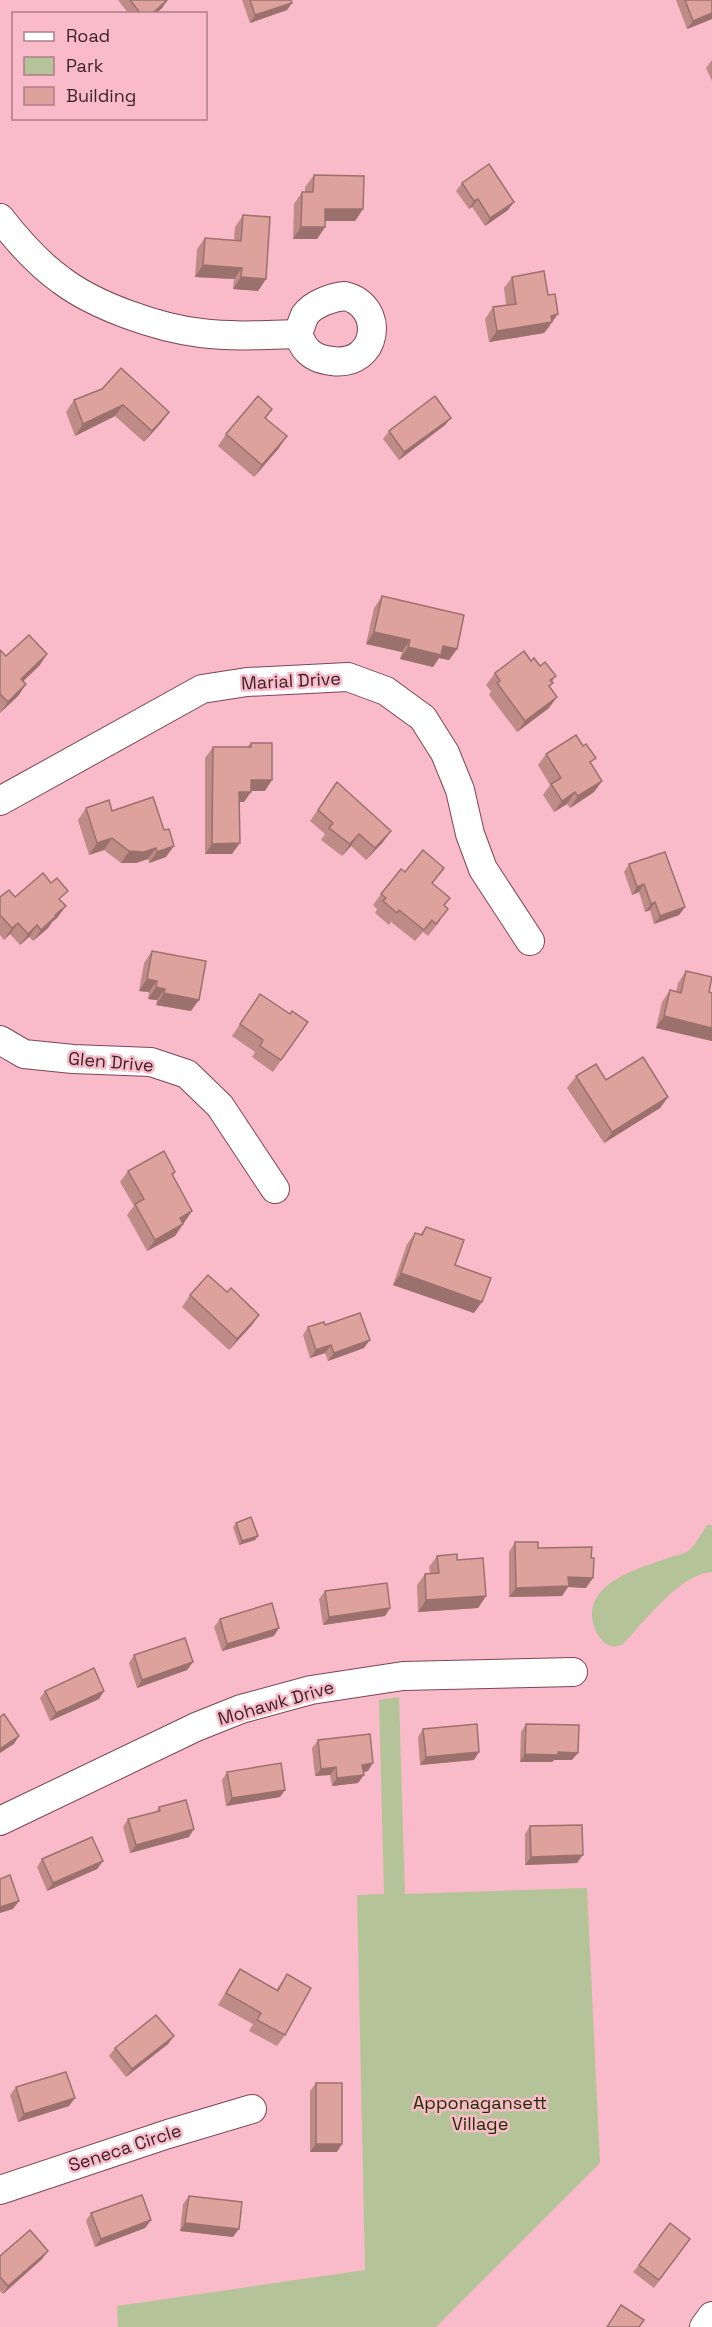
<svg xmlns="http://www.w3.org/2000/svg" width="712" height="2327" font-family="'Space Grotesk',sans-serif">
<rect width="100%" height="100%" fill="#f9bbc9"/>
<g fill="#b5c498">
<path d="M707 1525H712V1572C681 1573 644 1622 623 1644 609 1652 598 1639 594 1626 581 1582 641 1568 671 1557 676 1555 684 1554 688 1551 696 1545 702 1532 707 1525Z"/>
<polygon points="399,1697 405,1894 587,1888 600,2163 436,2327 118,2327 117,2306 365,2270 357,1895 384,1894 379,1700"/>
</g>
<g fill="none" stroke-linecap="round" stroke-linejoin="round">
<defs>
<g id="minor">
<path d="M0 218C18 241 37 263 61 280 95 306 158 328 201 333 233 337 265 335 297 334"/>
<path d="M345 296C386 306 379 367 332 361 323 360 313 357 307 350 302 345 301 339 297 334 301 328 302 321 305 315 313 304 332 297 345 296Z"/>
<polyline points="0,801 202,689 247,682 348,677 386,691 423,718 445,753 460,790 470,834 483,869 530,941"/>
<polyline points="0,1040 24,1054 73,1059 151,1062 187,1074 220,1106 275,1189"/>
<polyline points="0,1821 196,1727 241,1709 311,1690 403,1676 573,1672"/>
<polyline points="0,2190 168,2134 252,2109"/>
<polyline points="704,2327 712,2316"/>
</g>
</defs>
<use href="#minor" stroke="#7a4654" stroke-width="30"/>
<use href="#minor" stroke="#fff" stroke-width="28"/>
</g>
<g fill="#bf8b87">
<polygon points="118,0 168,0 162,8 155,14 129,14"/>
<polygon points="242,0 291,0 287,10 250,23"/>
<polygon points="676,0 712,0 712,19 687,29"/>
<polygon points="712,60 712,81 706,68"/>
<polygon points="314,175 363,209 355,221 325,221 325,227 317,239 293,239 294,204 302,192 305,192 305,187"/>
<polygon points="462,183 508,210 485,226 472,207 469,209 456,191"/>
<polygon points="243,215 266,279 258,291 233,289 234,279 195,277 197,249 205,238 234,240 235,227"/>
<polygon points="512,277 550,326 544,333 489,342 485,319 493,307 506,305 504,288"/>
<polygon points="102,389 169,412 161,423 144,442 115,416 75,436 66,412 74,400"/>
<polygon points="272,409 266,418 279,448 254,477 218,446 226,434"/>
<polygon points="451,418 445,425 399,460 383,439 389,431"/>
<polygon points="382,596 457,649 449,660 439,658 433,667 400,659 402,652 366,644 374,608"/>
<polygon points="0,650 6,656 47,654 39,666 23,681 26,684 18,696 0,713"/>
<polygon points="531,661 556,676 552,682 550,687 549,708 517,732 489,695 491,691 486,685 495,673"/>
<polygon points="251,743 265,791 251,791 244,802 239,802 232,854 205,854 205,758 213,747 247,747"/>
<polygon points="546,754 592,764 602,781 594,792 570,808 567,804 554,812 543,795 550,785 538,765"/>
<polygon points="337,782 383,842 366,860 351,846 342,856 321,840 325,834 310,821"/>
<polygon points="153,797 166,857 149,863 148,859 136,863 121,863 104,850 89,855 78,820 86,808 112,811"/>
<polygon points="629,864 685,907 679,915 654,924 650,910 645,912 639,892 632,895 624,872"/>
<polygon points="405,872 432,884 450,898 444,906 440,921 428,936 423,932 415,941 391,922 389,925 375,913 377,909 373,905 381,894"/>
<polygon points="0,897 15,897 61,901 57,918 52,922 48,928 33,941 29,937 20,945 10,934 4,940 0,935"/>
<polygon points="152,951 191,1011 156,1005 157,1000 148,999 149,992 139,991 144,963"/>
<polygon points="686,971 709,992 712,993 712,1041 656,1028 662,1002 670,990 676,992 678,983"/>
<polygon points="260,994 290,1014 308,1022 273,1072 252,1057 255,1052 232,1036"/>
<polygon points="576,1076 606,1080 668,1097 660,1108 604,1143 567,1088"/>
<polygon points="128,1171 175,1172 173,1176 184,1223 183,1224 175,1236 147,1251 127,1215 134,1206 120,1182"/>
<polygon points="426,1227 474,1313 393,1285 407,1244 415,1233 420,1235"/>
<polygon points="227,1292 259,1315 251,1326 229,1350 182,1307 190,1295"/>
<polygon points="325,1325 364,1348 328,1361 325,1353 310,1358 303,1335 308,1327"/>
<polygon points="236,1523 258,1536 255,1540 239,1545 233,1527"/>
<polygon points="515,1542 538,1548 586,1588 568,1587 562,1596 509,1597 509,1552"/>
<polygon points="437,1556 457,1560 486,1596 478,1608 418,1612 417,1585 425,1574 430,1573 429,1567"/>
<polygon points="325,1591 390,1608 385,1616 323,1625 319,1599"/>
<polygon points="220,1619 274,1636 222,1651 214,1627"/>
<polygon points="134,1655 193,1662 187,1670 137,1688 129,1663"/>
<polygon points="45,1691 99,1699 50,1721 40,1698"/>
<polygon points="526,1724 572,1760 554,1760 552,1762 520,1762 521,1732"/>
<polygon points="423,1729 474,1760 420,1765 418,1737"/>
<polygon points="318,1740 368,1771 363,1772 358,1783 332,1786 330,1775 315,1776 312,1748"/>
<polygon points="227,1772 285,1790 280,1797 226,1806 222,1780"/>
<polygon points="159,1807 189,1837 130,1853 123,1827 128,1819 156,1812"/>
<polygon points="530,1826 577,1863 525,1865 525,1834"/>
<polygon points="42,1859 103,1861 97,1869 47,1891 37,1867"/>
<polygon points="240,1969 276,1990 287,1974 285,2035 277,2046 249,2031 253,2024 218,2005 232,1981"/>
<polygon points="174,2036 168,2044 126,2077 109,2056 115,2048"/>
<polygon points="316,2083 337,2152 310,2152 310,2091"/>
<polygon points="16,2087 69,2106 18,2122 10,2095"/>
<polygon points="189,2196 233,2237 180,2231 183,2204"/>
<polygon points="91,2213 151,2220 145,2228 95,2247 86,2221"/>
<polygon points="690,2239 654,2288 633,2272 639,2265"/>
<polygon points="48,2251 42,2259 3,2294 0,2291 0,2256"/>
</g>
<g fill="#9b716e">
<polygon points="167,0 162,8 155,14 152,14"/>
<polygon points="292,3 287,10 250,23 255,15"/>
<polygon points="712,13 712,19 687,29 693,21"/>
<polygon points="478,199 472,207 469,209 474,201"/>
<polygon points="514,202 508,210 485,226 490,218"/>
<polygon points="325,209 363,209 355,221 317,221"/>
<polygon points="301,227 325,227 317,239 293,239"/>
<polygon points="203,265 242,268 234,279 195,277"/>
<polygon points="241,277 266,279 258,291 233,289"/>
<polygon points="558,314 544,333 489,342 497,331"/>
<polygon points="123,405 115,416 75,436 83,424"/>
<polygon points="169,412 161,423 144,442 152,431"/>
<polygon points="451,418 445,425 399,460 404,452"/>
<polygon points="287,436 279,448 254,477 262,465"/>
<polygon points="374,632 410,640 402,652 366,644"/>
<polygon points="443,646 457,649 449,660 439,658 433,667 400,659 408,647"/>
<polygon points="47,654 39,666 13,691 21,679"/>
<polygon points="26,684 18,696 0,713 8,702"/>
<polygon points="557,697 549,708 517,732 525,721"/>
<polygon points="251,780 272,780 265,791 244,791"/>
<polygon points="602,781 594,792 570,808 578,796"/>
<polygon points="239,792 251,792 244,802 231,802"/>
<polygon points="575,792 567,804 554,812 562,801"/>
<polygon points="391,831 383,842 366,860 375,848"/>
<polygon points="359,834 351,846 342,856 350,844"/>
<polygon points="112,838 104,850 89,855 97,843"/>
<polygon points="240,843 232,854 205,854 212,844"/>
<polygon points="174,846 166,857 149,863 157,852"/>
<polygon points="156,848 148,859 136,863 121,863 129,851"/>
<polygon points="644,884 639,892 632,895 637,887"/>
<polygon points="655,902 650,910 645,912 651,904"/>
<polygon points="66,906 57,918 52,922 48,928 33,941 41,930 55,915"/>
<polygon points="685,907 679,915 654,924 660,916"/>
<polygon points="18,923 10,934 4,940 12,928"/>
<polygon points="37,925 29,937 20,945 28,934"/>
<polygon points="147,979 157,981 149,992 139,991"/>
<polygon points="156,987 165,989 157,1000 148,999"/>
<polygon points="164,993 199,1000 191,1011 156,1005"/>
<polygon points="664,1016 712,1028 712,1041 656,1028"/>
<polygon points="668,1097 660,1108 604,1143 612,1132"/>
<polygon points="192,1211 184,1223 172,1230 180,1218"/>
<polygon points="183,1224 175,1236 147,1251 155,1240"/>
<polygon points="401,1273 482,1302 474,1313 393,1285"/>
<polygon points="259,1315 251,1326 229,1350 237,1339"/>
<polygon points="370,1340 364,1348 328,1361 334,1353"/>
<polygon points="331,1345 325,1353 310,1358 316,1350"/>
<polygon points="258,1536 255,1540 239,1545 242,1541"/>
<polygon points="568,1577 593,1578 586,1588 568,1587 562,1596 509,1597 516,1588"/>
<polygon points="486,1596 478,1608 418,1612 426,1600"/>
<polygon points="390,1608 385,1616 323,1625 329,1617"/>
<polygon points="279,1628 274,1636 222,1651 227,1644"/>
<polygon points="193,1662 187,1670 137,1688 142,1680"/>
<polygon points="104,1691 99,1699 50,1721 56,1713"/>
<polygon points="19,1736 14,1744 0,1753 0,1749"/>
<polygon points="479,1752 474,1760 420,1765 426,1757"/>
<polygon points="558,1752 578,1753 572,1760 554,1760 552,1762 520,1762 525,1754"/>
<polygon points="373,1763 368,1771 357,1773 362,1765"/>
<polygon points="336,1767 330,1775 315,1776 321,1769"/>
<polygon points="364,1775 358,1783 332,1786 337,1778"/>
<polygon points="285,1790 280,1797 226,1806 232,1798"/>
<polygon points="194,1829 189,1837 130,1853 136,1845"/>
<polygon points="583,1855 577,1863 525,1865 531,1857"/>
<polygon points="103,1861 97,1869 47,1891 53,1883"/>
<polygon points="19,1901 13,1909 0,1913 0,1907"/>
<polygon points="174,2036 168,2044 126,2077 132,2069"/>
<polygon points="75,2098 69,2106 18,2122 24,2114"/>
<polygon points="316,2144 342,2144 337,2152 310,2152"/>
<polygon points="151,2220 145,2228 95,2247 101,2239"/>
<polygon points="185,2223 239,2229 233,2237 180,2231"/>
<polygon points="48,2251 42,2259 3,2294 8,2286"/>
</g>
<g fill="#dea29d" stroke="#9b716e" stroke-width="1.5">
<polygon points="130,0 167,0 152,14 141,14"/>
<polygon points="250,0 291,0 292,3 255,15"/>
<polygon points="685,0 712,0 712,13 693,21"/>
<polygon points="489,164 514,202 490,218 478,199 474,201 462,183"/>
<polygon points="314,175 364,176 363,209 325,209 325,227 301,227 302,192 313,192"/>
<polygon points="243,215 270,217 266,279 241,277 242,268 203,265 205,238 241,241"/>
<polygon points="544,271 548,295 555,294 558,314 551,316 552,322 497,331 493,307 516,304 512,277"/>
<polygon points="121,368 169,412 152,431 123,405 83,424 74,400 102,389"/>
<polygon points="258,396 272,409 265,418 287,436 262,465 226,434"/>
<polygon points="435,396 451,418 404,452 389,431"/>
<polygon points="382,596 464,615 457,649 443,646 441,655 408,647 410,640 374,632"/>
<polygon points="29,635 47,654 21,679 26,684 8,702 0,694 0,650 6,656"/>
<polygon points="524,651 531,661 534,658 540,666 545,662 556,676 550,680 553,683 549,686 557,697 525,721 497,683 500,681 495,673"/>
<polygon points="576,735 583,746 586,744 596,758 590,762 602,781 578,796 575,792 562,801 551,784 561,778 546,754"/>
<polygon points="251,743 272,743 272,780 251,780 251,792 239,792 240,843 212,844 213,747 251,747"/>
<polygon points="337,782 391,831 375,848 359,834 350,844 329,828 333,823 318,810"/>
<polygon points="153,797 164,830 169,829 174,846 157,852 156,848 144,852 129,851 112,838 97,843 86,808 109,800 112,811"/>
<polygon points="423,850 444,868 432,883 450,898 444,905 448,909 436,924 432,920 424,930 399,910 397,913 383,901 386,898 381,894 401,869 405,872"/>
<polygon points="665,852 685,907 660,916 655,902 651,904 644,884 637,887 629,864"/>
<polygon points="43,873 51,883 57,878 68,891 59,899 66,906 55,915 56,916 41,930 37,925 28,934 18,923 12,928 0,915 0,897 9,890 15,897"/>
<polygon points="152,951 206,961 199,1000 164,993 165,989 156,987 157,981 147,979"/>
<polygon points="686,971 712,977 709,992 712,993 712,1028 664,1016 670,990 681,993"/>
<polygon points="260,994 290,1014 292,1011 308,1022 281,1060 260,1046 263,1040 240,1024"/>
<polygon points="643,1057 668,1097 612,1132 576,1076 596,1064 606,1080"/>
<polygon points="164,1151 175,1172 172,1174 192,1211 180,1218 183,1224 155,1240 135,1204 144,1199 128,1171"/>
<polygon points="426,1227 464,1240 455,1265 491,1278 482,1302 401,1273 415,1233 422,1235"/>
<polygon points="208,1275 227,1292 231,1288 259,1315 237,1339 190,1295"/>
<polygon points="360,1313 370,1340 334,1353 331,1345 316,1350 308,1327 324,1322 325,1325"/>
<polygon points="251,1517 258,1536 242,1541 236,1523"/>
<polygon points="515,1542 538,1542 538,1548 592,1547 591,1558 594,1558 593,1578 568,1577 569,1586 516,1588"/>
<polygon points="457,1554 457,1560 483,1558 486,1596 426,1600 425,1574 439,1573 437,1556"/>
<polygon points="387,1583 390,1608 329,1617 325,1591"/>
<polygon points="272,1603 279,1628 227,1644 220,1619"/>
<polygon points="185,1638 193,1662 142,1680 134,1655"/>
<polygon points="94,1668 104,1691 56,1713 45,1691"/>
<polygon points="4,1714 19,1736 0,1749 0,1717"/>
<polygon points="477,1724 479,1752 426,1757 423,1729"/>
<polygon points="526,1724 579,1725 578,1753 558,1752 558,1755 525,1754"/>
<polygon points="370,1734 373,1763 362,1765 364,1775 337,1778 336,1767 321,1769 318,1740"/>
<polygon points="281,1763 285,1790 232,1798 227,1772"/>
<polygon points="186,1800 194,1829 136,1845 128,1819 160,1811 159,1807"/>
<polygon points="582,1825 583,1855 531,1857 530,1826"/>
<polygon points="92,1837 103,1861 53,1883 42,1859"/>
<polygon points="10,1875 19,1901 0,1907 0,1879"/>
<polygon points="240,1969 278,1991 287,1974 311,1988 285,2035 257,2020 261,2013 226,1993"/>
<polygon points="156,2015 174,2036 132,2069 115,2048"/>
<polygon points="66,2072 75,2098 24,2114 16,2087"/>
<rect x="316" y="2083" width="26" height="61"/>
<polygon points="142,2195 151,2220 101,2239 91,2213"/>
<polygon points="189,2196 242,2202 239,2229 185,2223"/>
<polygon points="670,2223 690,2239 659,2280 639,2265"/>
<polygon points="30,2230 48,2251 8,2286 0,2277 0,2256"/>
<polygon points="621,2305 644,2320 639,2327 607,2327"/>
</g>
<g text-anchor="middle" stroke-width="5" stroke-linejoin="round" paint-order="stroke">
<g font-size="18" fill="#3b2329" stroke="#f9bbc9">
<text transform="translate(291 681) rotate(-3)" y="6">Marial Drive</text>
<text transform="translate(111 1062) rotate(5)" y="6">Glen Drive</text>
<text transform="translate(276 1703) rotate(-16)" y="6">Mohawk Drive</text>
<text transform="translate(125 2148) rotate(-18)" y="6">Seneca Circle</text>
</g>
<g font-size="18" fill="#222f00" stroke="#f9bbc9">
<text x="480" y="2109">Apponagansett<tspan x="480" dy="21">Village</tspan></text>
</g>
</g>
<rect x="12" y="12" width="195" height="108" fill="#f9bbc9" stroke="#ad7e89" stroke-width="1.5"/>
<rect x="24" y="32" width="30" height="9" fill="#ffffff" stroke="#ad7e89" stroke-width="1.5"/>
<text x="66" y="42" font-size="18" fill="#3b2329">Road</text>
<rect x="24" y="57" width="30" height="18" fill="#b5c498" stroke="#ad7e89" stroke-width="1.5"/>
<text x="66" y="72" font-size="18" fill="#3b2329">Park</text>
<rect x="24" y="87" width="30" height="18" fill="#dea29d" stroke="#ad7e89" stroke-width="1.5"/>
<text x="66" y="102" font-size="18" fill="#3b2329">Building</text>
</svg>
